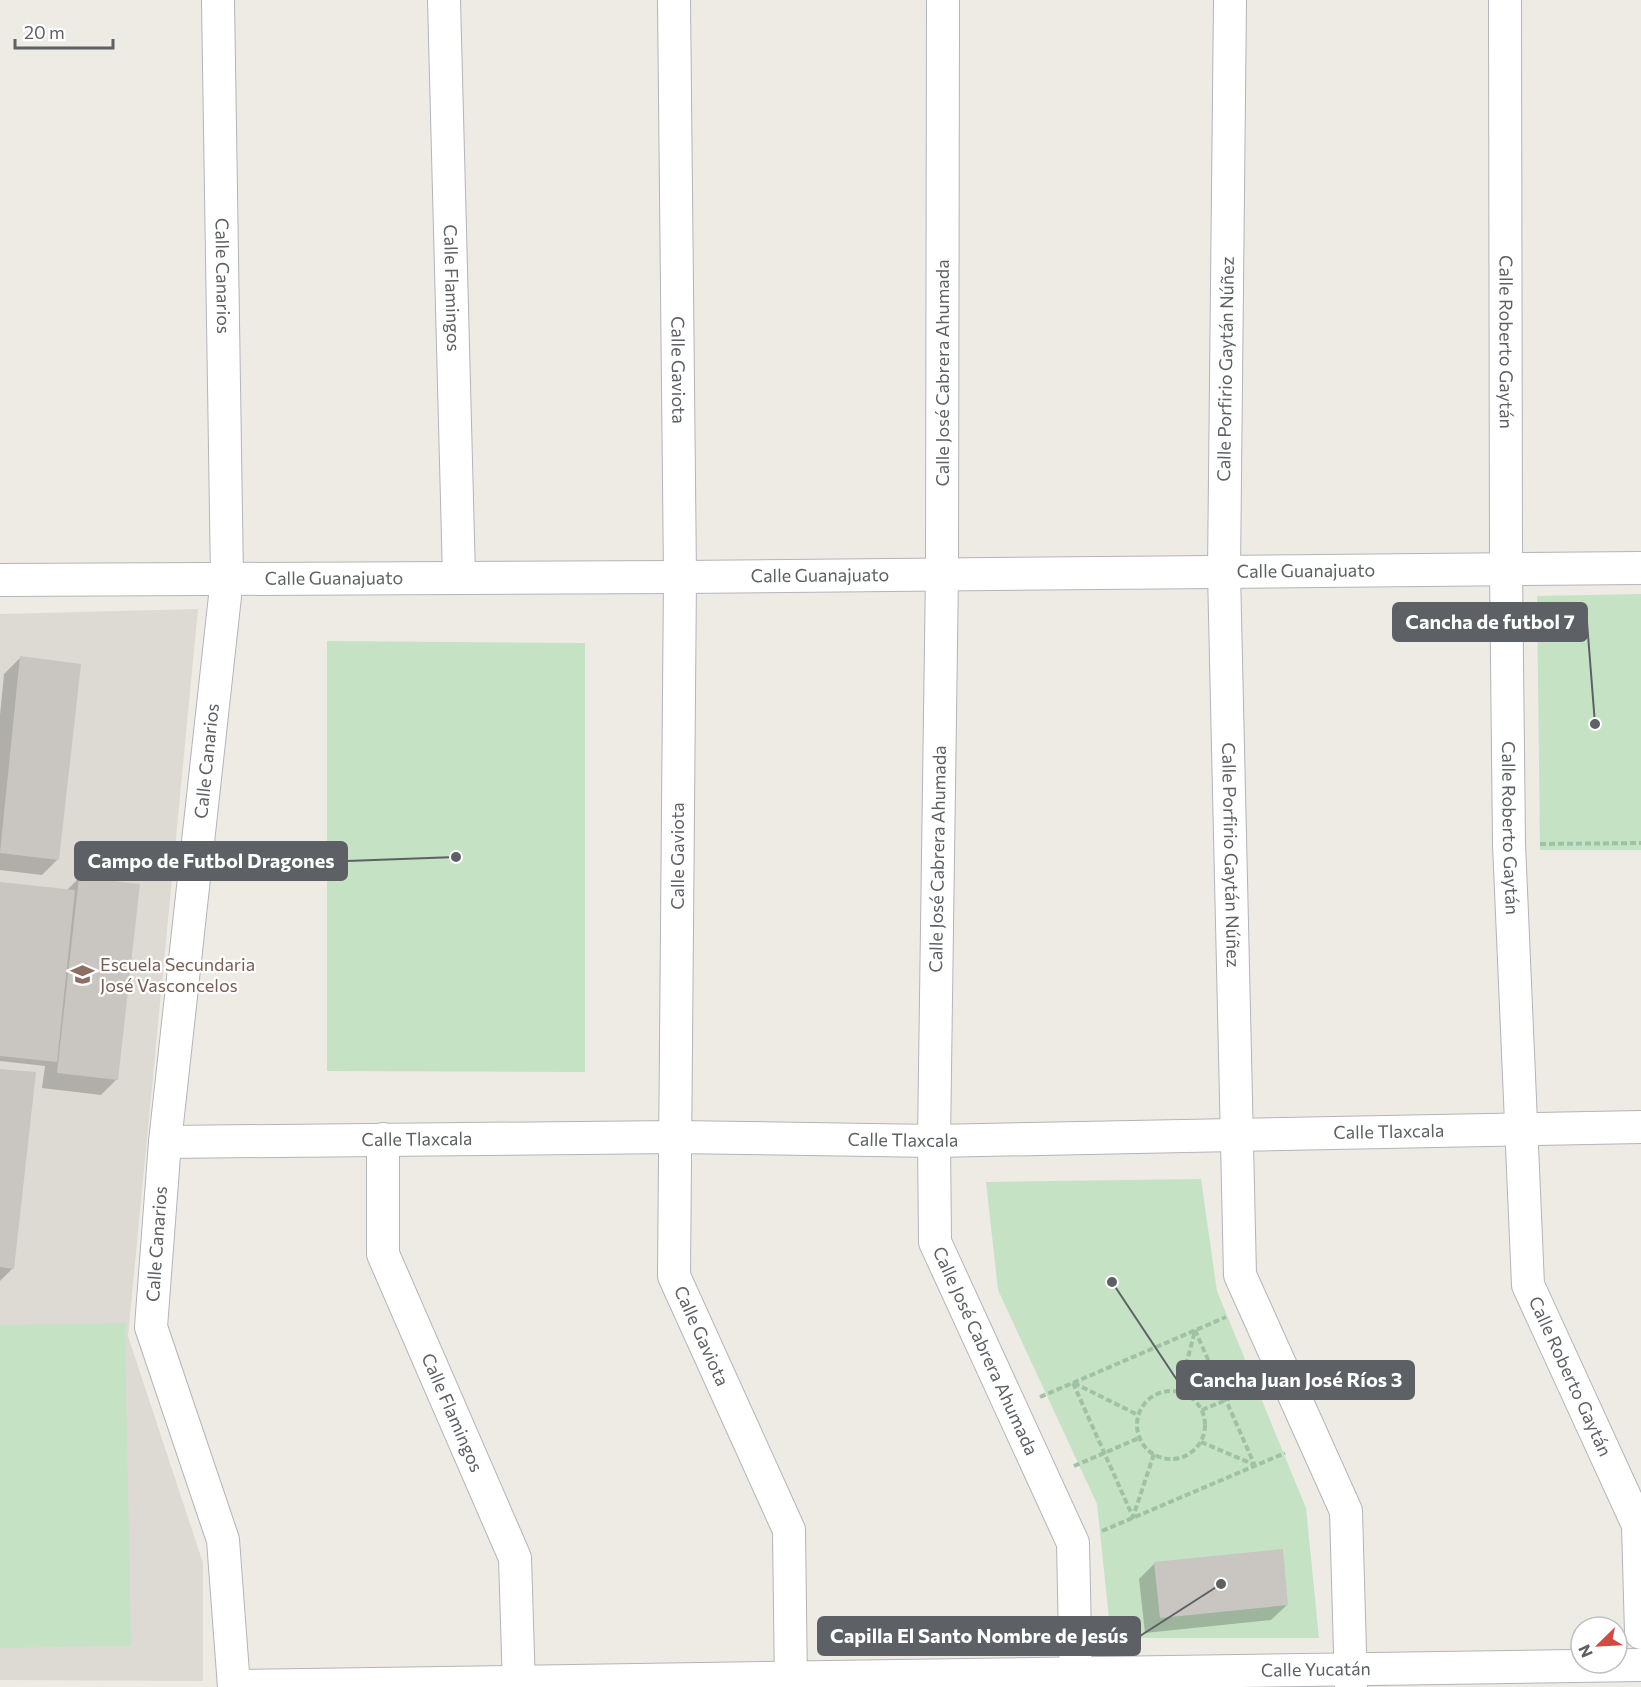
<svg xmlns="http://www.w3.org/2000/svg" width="1641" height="1687" font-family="Commissioner,sans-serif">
<rect width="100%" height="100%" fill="#eeebe5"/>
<polygon fill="#dddad4" points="198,609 128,1336 203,1563 203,1681 0,1680 0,614"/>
<g fill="#c6e2c5">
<polygon points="1641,594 1641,850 1540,850 1537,596"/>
<polygon points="327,641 585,643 585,1072 327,1071"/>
<polygon points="1201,1179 1217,1291 1306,1508 1319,1638 1111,1638 1097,1504 998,1290 986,1182"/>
<polygon points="125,1323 131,1646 0,1648 0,1325"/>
</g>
<g fill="#0003">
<polygon points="20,658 58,859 42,875 0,870 0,715 4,674"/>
<polygon points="79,878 117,1079 101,1095 42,1088 45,1066 0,1061 0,883 66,891"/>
<polygon points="0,1070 13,1268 0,1281"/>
<polygon points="1155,1563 1287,1605 1271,1620 1145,1633 1139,1579"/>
</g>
<g fill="#c9c6c2">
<polygon points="20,656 81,664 59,860 0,853"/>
<polygon points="79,877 140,884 118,1080 57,1073"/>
<polygon points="0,882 75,890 57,1062 0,1056"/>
<polygon points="0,1069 36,1072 14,1269 0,1267"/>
<polygon points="1283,1549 1288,1605 1160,1618 1154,1562"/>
</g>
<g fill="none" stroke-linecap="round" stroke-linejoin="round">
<defs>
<g id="minor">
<path id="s1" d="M218 0 227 578 165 1142 151 1327 223 1540 234 1687"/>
<path id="s2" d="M444 0 459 577"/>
<path id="s3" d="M674 0 680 577 674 1276 789 1530 791 1687"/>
<path id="s4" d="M943 0 942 573 934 1141 935 1242 1073 1543 1076 1687"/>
<path id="s5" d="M1230 0 1224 572 1240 1275 1346 1511 1351 1687"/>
<path id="s6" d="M1505 0 1506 569 1509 844 1528 1285 1638 1525 1641 1633"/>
<path id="s7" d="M0 580 680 577 1641 568"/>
<path id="s8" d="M383 1139V1254L515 1558 519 1687"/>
<path id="s9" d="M165 1142 676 1137 934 1141 1641 1127"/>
<path id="s10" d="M234 1686 1641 1665"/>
</g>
</defs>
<use href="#minor" stroke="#b2b5b9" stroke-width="34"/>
<g stroke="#9fc2a7" stroke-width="4" stroke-dasharray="6 3" stroke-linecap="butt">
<polyline points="1540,844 1641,843"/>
<polyline points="1195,1330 1255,1466"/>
<polyline points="1073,1383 1133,1517 1154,1454"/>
<polyline points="1074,1383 1138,1415"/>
<circle cx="1171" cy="1425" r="34"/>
<polyline points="1179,1391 1195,1331"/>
<polyline points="1040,1397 1226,1317"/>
<polyline points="1202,1410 1257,1387"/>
<polyline points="1201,1442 1255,1465"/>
<polyline points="1074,1466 1139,1438"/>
<polyline points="1102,1531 1285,1453"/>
</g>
<use href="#minor" stroke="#fff" stroke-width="32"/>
</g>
<defs>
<symbol id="school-bare" viewBox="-9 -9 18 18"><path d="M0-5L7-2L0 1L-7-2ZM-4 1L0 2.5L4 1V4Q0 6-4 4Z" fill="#8d6e63" stroke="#fff" stroke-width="2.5" paint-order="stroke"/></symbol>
</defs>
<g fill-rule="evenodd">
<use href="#school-bare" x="66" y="958" width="33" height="33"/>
</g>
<g text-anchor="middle" stroke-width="4.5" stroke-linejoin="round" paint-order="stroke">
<g font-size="18" fill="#5d6064" stroke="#fff">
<text dy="6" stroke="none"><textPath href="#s1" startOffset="276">Calle Canarios</textPath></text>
<text dy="6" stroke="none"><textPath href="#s2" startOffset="288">Calle Flamingos</textPath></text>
<text dy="6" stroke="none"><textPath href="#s6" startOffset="342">Calle Roberto Gaytán</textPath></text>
<text transform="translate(1226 369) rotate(-89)" y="6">Calle Porfirio Gaytán Núñez</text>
<text dy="6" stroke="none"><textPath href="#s3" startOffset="370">Calle Gaviota</textPath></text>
<text transform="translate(943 373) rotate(-90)" y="6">Calle José Cabrera Ahumada</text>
<text dy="6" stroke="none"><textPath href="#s7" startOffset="1306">Calle Guanajuato</textPath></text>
<text dy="6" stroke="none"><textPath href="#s7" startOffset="820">Calle Guanajuato</textPath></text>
<text dy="6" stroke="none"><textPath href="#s7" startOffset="334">Calle Guanajuato</textPath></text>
<text transform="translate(207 761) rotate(-84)" y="6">Calle Canarios</text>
<text dy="6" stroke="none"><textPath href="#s6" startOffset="828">Calle Roberto Gaytán</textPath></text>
<text dy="6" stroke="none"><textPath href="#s5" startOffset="855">Calle Porfirio Gaytán Núñez</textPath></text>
<text transform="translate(678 856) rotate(-90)" y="6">Calle Gaviota</text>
<text transform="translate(938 859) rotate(-89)" y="6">Calle José Cabrera Ahumada</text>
<text dy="6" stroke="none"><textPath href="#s9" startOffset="1224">Calle Tlaxcala</textPath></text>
<text dy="6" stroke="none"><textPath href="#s9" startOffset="252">Calle Tlaxcala</textPath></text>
<text dy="6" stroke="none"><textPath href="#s9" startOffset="738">Calle Tlaxcala</textPath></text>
<text transform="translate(157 1244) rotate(-86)" y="6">Calle Canarios</text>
<text dy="6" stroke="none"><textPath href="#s3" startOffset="1342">Calle Gaviota</textPath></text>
<text dy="6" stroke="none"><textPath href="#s4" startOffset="1362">Calle José Cabrera Ahumada</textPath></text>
<text dy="6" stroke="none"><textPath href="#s6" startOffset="1386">Calle Roberto Gaytán</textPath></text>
<text dy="6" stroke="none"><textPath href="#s8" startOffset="288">Calle Flamingos</textPath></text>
<text dy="6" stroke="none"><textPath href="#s10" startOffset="1082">Calle Yucatán</textPath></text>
</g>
<g font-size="18" fill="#785e54" stroke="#fff" text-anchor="start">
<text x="100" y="971">Escuela Secundaria<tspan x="100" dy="21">José Vasconcelos</tspan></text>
</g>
</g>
<path fill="none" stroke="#5d6064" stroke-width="2" d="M1595 724L1587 622M456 857L347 861M1112 1282L1177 1380M1221 1584L1140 1636"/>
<g fill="#5d6064" stroke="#fff" stroke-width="2">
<circle cx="1595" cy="724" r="6"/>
<circle cx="456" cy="857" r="6"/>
<circle cx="1112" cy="1282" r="6"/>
<circle cx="1221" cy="1584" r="6"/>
</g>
<g fill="#5d6064" stroke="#5d6064" stroke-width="2">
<rect x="1393" y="603" width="194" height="38" rx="6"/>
<rect x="75" y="842" width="272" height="38" rx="6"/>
<rect x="1177" y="1361" width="237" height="38" rx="6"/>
<rect x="818" y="1617" width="322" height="38" rx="6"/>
</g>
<g font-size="20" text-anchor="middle" font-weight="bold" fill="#fff">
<text x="1490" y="629">Cancha de futbol 7</text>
<text x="211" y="868">Campo de Futbol Dragones</text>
<text x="1296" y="1387">Cancha Juan José Ríos 3</text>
<text x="979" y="1643">Capilla El Santo Nombre de Jesús</text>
</g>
<g transform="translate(1599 1645) rotate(246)"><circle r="28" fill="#ffffff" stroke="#bebfc1" stroke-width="1.5"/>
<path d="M0-4.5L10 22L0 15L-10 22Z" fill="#d54944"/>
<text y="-9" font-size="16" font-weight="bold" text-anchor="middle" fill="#5d6064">N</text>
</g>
<path d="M15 39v9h98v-9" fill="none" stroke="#5d6064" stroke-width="3"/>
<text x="24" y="39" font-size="18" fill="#5d6064" stroke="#ffffff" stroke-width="4.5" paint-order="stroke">20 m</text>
</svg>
